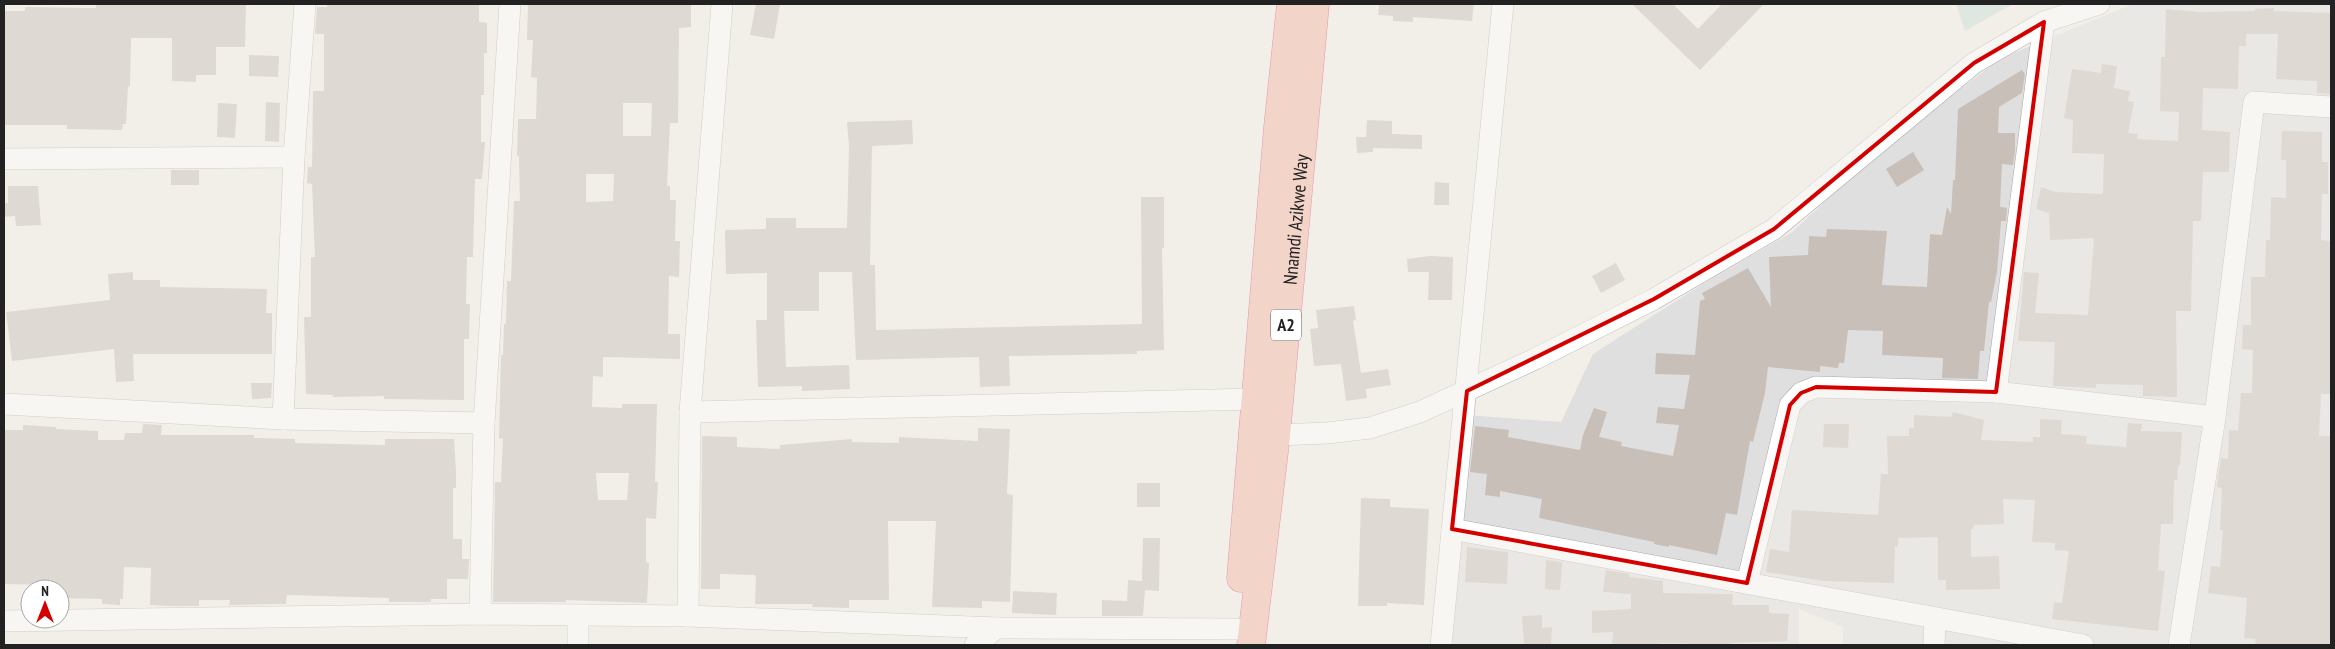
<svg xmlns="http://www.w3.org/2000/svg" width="2335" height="649" font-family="'PT Sans Narrow',sans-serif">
<rect width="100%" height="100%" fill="#f2efe9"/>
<polygon fill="#e0dfdf" points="2133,4 2331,4 2331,645 1843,645 1843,627 1799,609 1799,645 1434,645 1453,414 1561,422 1593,354 1712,278 1791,233 1877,153 2001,58"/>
<polygon fill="#c6e0d4" points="1956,4 2013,4 1965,31"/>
<g fill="#c7bfb8" fill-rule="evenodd">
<polygon points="96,4 246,4 245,47 216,47 216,75 196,75 196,82 172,81 172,38 131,38 130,87 128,86 126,124 123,124 122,130 67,129 67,125 4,125 4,11 25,11 25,7 96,8"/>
<polygon points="327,4 479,4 479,22 487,23 487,53 484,53 484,95 481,95 481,142 485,142 482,179 475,179 473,257 467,257 466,304 470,304 469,339 464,339 464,400 384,399 384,396 333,397 333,395 306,394 304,317 311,317 311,257 315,257 312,184 307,183 308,167 312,167 313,91 324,91 324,34 315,34 317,7 327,7"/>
<path d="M528 4H691V27L679 28 678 123H670L667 185 670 186V200H676L675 241H680L679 277 669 276 668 334H680V359L603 357V377L593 376 592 407 622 408V404H657L655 482H658L656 519 646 518V562L649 563 647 603 566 600V602H493L495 482H501L503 439 499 438 501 355H503L504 324H506L507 281H511L514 201H520L519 156H517L518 119H536L537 78 531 77 533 40H527ZM623 103H652L651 136H623ZM586 174H614L613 201 586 202ZM596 473H629L627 500H598Z"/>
<polygon points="756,4 780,4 774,39 750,35"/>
<polygon points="1379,4 1474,4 1472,21 1413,17 1413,22 1393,21 1393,16 1378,15"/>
<polygon points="1632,4 1673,4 1698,29 1722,4 1764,4 1700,70"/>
<polygon points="2274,8 2274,11 2331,13 2331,94 2317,93 2317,81 2276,79 2278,34 2246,34 2246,46 2239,46 2238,89 2203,88 2202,130 2230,132 2229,172 2203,172 2201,221 2193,221 2191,311 2176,311 2177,397 2143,396 2143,385 2096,384 2096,388 2053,386 2055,342 2018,341 2024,272 2039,273 2035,313 2088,315 2094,238 2050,240 2049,213 2036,209 2041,187 2055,192 2103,194 2104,154 2072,153 2073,120 2064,118 2072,69 2101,73 2102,64 2117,66 2114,88 2130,91 2128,101 2134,102 2128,133 2138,134 2137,139 2178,141 2179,112 2160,111 2161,57 2165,57 2166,9 2200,12 2255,11 2255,9"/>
<polygon points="249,55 279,56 278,77 249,76"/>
<polygon points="2022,70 2025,74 2022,93 1999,107 1998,133 2015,133 2015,151 2013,165 2002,164 2000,207 2007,208 2006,221 2001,221 1997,272 1991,302 1989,302 1984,351 1980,351 1978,379 1942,378 1943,358 1882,355 1883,331 1848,330 1844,363 1839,363 1838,368 1820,366 1820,372 1768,367 1765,393 1753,442 1750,441 1737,515 1726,513 1717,555 1669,545 1669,547 1654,544 1654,542 1539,518 1542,499 1500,491 1500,497 1485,495 1487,474 1470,472 1475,426 1509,430 1508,437 1580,450 1583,435 1594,408 1607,412 1599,437 1622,442 1621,446 1673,456 1679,425 1656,423 1658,407 1684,409 1690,375 1655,374 1656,353 1695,355 1700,301 1705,299 1702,293 1748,268 1771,307 1769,257 1808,255 1809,236 1826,237 1827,229 1887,231 1882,285 1927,287 1930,234 1942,235 1947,207 1951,214 1953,180 1955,180 1958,109"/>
<polygon points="266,102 280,103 279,142 265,141"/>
<polygon points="218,103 237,104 235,138 217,137"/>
<polygon points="912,120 913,144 872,146 870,265 875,265 876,330 1142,324 1141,197 1164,197 1164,248 1162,248 1164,350 1137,351 1137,354 1009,356 1010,386 980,387 979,357 856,360 852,272 819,272 819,311 784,311 786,367 849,365 850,389 802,391 802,386 758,387 756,320 767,320 767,273 726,274 725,230 766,229 766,218 796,218 796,228 847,228 849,146 847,122"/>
<polygon points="1367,120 1392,121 1392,134 1422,135 1422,149 1373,148 1373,152 1357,153 1356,137 1366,137"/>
<polygon points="2282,131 2322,132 2322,162 2328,162 2328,194 2322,194 2321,240 2331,241 2331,394 2321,394 2319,436 2331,436 2331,645 2255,645 2256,639 2244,638 2247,598 2208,593 2211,566 2220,567 2223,530 2220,530 2222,488 2217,487 2221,458 2228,459 2229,430 2238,431 2241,393 2252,393 2253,350 2242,349 2243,325 2251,325 2251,277 2265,277 2266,240 2270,240 2271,197 2286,198 2286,160 2281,160"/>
<polygon points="1913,152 1924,170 1897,187 1886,169"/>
<rect x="171" y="170" width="28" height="15"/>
<polygon points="1435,182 1449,183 1449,205 1434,205"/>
<polygon points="8,186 38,186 41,225 16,226 15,216 4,217 4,203 8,203"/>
<polygon points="1430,256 1453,257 1452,300 1428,300 1429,272 1408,272 1407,259"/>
<polygon points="1616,263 1625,280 1601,293 1592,276"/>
<polygon points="133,272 133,280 160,280 160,287 267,289 266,313 272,313 272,354 133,354 134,381 116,382 114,349 12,361 6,312 110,300 108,274"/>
<polygon points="1354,306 1356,320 1353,321 1361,373 1388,369 1391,385 1366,389 1367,398 1346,401 1341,364 1314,366 1310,329 1318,328 1316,310"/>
<polygon points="251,383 272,383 271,398 252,399"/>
<polygon points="1953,412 1984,420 1981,440 2033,442 2033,437 2040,437 2040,419 2062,420 2061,434 2087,436 2086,444 2126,447 2128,423 2142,424 2141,431 2182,432 2180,465 2178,465 2177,480 2174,480 2173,524 2161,524 2158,570 2165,571 2158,631 2052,619 2054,602 2062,603 2069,551 2055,550 2055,543 2032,542 2035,500 2003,499 2004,524 1974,525 1973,529 1971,529 1971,557 1999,556 2000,589 1946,590 1946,580 1938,580 1938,537 1898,538 1898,547 1895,546 1894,583 1824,581 1766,572 1770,549 1789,552 1792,510 1878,515 1881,474 1888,474 1887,436 1909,436 1909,428 1914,428 1914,415 1951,417"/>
<polygon points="143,424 162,425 161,435 254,435 254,438 295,439 295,443 385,445 385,439 454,439 456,472 456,488 453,488 453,539 462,539 462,559 469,559 468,579 447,579 447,599 431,599 431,602 389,602 389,598 287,595 286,604 229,605 230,600 199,600 199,606 171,606 150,605 151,568 124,567 123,599 120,599 120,605 102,604 102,599 60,598 60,589 50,589 50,585 4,584 4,430 23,430 23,425 56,427 56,429 98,431 98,440 124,440 125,433 142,433"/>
<polygon points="1824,424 1849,424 1848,448 1823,447"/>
<polygon points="978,428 1010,429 1007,494 1013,495 1010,602 982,601 982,608 932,607 936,521 888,521 889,600 849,600 849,608 812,607 813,604 755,604 756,576 754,575 720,574 720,589 701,589 702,436 737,437 737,447 780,449 780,445 852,439 852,442 899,443 899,437 978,441"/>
<rect x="1137" y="483" width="23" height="24"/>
<polygon points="1361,498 1390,499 1390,507 1429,509 1424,605 1387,603 1387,606 1358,606"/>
<polygon points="1143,538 1160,538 1159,591 1145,590 1143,616 1102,616 1102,600 1127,601 1128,580 1142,581"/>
<polygon points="1467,547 1508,552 1507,584 1465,582"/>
<polygon points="1546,560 1562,562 1560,590 1545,589"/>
<polygon points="1606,570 1629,574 1629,577 1663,581 1663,593 1733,594 1732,605 1769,605 1769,613 1789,614 1787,641 1731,643 1731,645 1660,643 1660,645 1612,645 1613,632 1592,633 1592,611 1631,609 1631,594 1603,592"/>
<polygon points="1013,591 1057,593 1056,615 1012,613"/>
<polygon points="1542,615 1542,628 1552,627 1551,645 1524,645 1522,616"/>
</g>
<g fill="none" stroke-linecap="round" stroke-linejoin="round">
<defs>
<g id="minor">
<polyline points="4,159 294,157"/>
<polyline points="1996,392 2044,22"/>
<polyline points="4,404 283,419 484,423"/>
<polyline points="690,412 1257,399"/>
<polyline points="283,419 294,157 305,4"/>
<polyline points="1276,435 1327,433 1370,428 1420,412 1535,359 1654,299 1774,229 1974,63 2044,22 2099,4"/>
<polyline points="1452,529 2083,645"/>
<polyline points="1747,583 1790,405 1801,393 1816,387 1996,392 2215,417"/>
<polyline points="480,614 484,423 510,4"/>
<polyline points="578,616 578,645"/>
<polyline points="688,616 690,412 722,4"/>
<polyline points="4,621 480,614 688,616 997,628 1238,629"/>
<polyline points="975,645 997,628"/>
<polyline points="1441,645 1503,4"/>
<polyline points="1934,645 1935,618"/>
<polyline points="2179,645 2215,417 2254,102 2331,107"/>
</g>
<g id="trunk">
<polyline points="1241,578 1278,127 1291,4"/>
<path id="s1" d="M1251 645 1276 435 1315 4"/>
</g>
</defs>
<use href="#minor" stroke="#a9a9a9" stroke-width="22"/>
<use href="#trunk" stroke="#dc2a67" stroke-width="29"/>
<use href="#minor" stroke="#fff" stroke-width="21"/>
<use href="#trunk" stroke="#f2b4a3" stroke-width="28"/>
</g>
<path d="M0 0H2335V649H0ZM2044 22 1996 392 1816 387 1801 393 1790 405 1747 583 1452 529 1467 391 1654 299 1774 229 1974 63Z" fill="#f2efe9" fill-opacity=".55" fill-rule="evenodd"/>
<path fill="none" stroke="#d40000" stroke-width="4" stroke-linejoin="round" d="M2044 22 1996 392 1816 387 1801 393 1790 405 1747 583 1452 529 1467 391 1654 299 1774 229 1974 63Z"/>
<g text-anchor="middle" stroke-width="4.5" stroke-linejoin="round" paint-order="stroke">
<rect fill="#fff" stroke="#646464" stroke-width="1" x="1271" y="309.5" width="30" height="31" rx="4"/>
<g font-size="18" font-weight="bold" fill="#222">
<text x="1286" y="331">A2</text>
</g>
<g font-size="19" fill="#222" stroke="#fff">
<text dy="7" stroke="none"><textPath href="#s1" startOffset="428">Nnamdi Azikwe Way</textPath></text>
</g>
</g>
<rect width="2335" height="649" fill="none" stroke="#222222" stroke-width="10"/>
<g transform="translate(45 604)"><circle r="24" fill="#ffffff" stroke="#a7a7a7"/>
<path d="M0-4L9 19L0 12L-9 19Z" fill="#d40000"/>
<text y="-8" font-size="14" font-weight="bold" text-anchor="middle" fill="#222222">N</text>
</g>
</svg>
